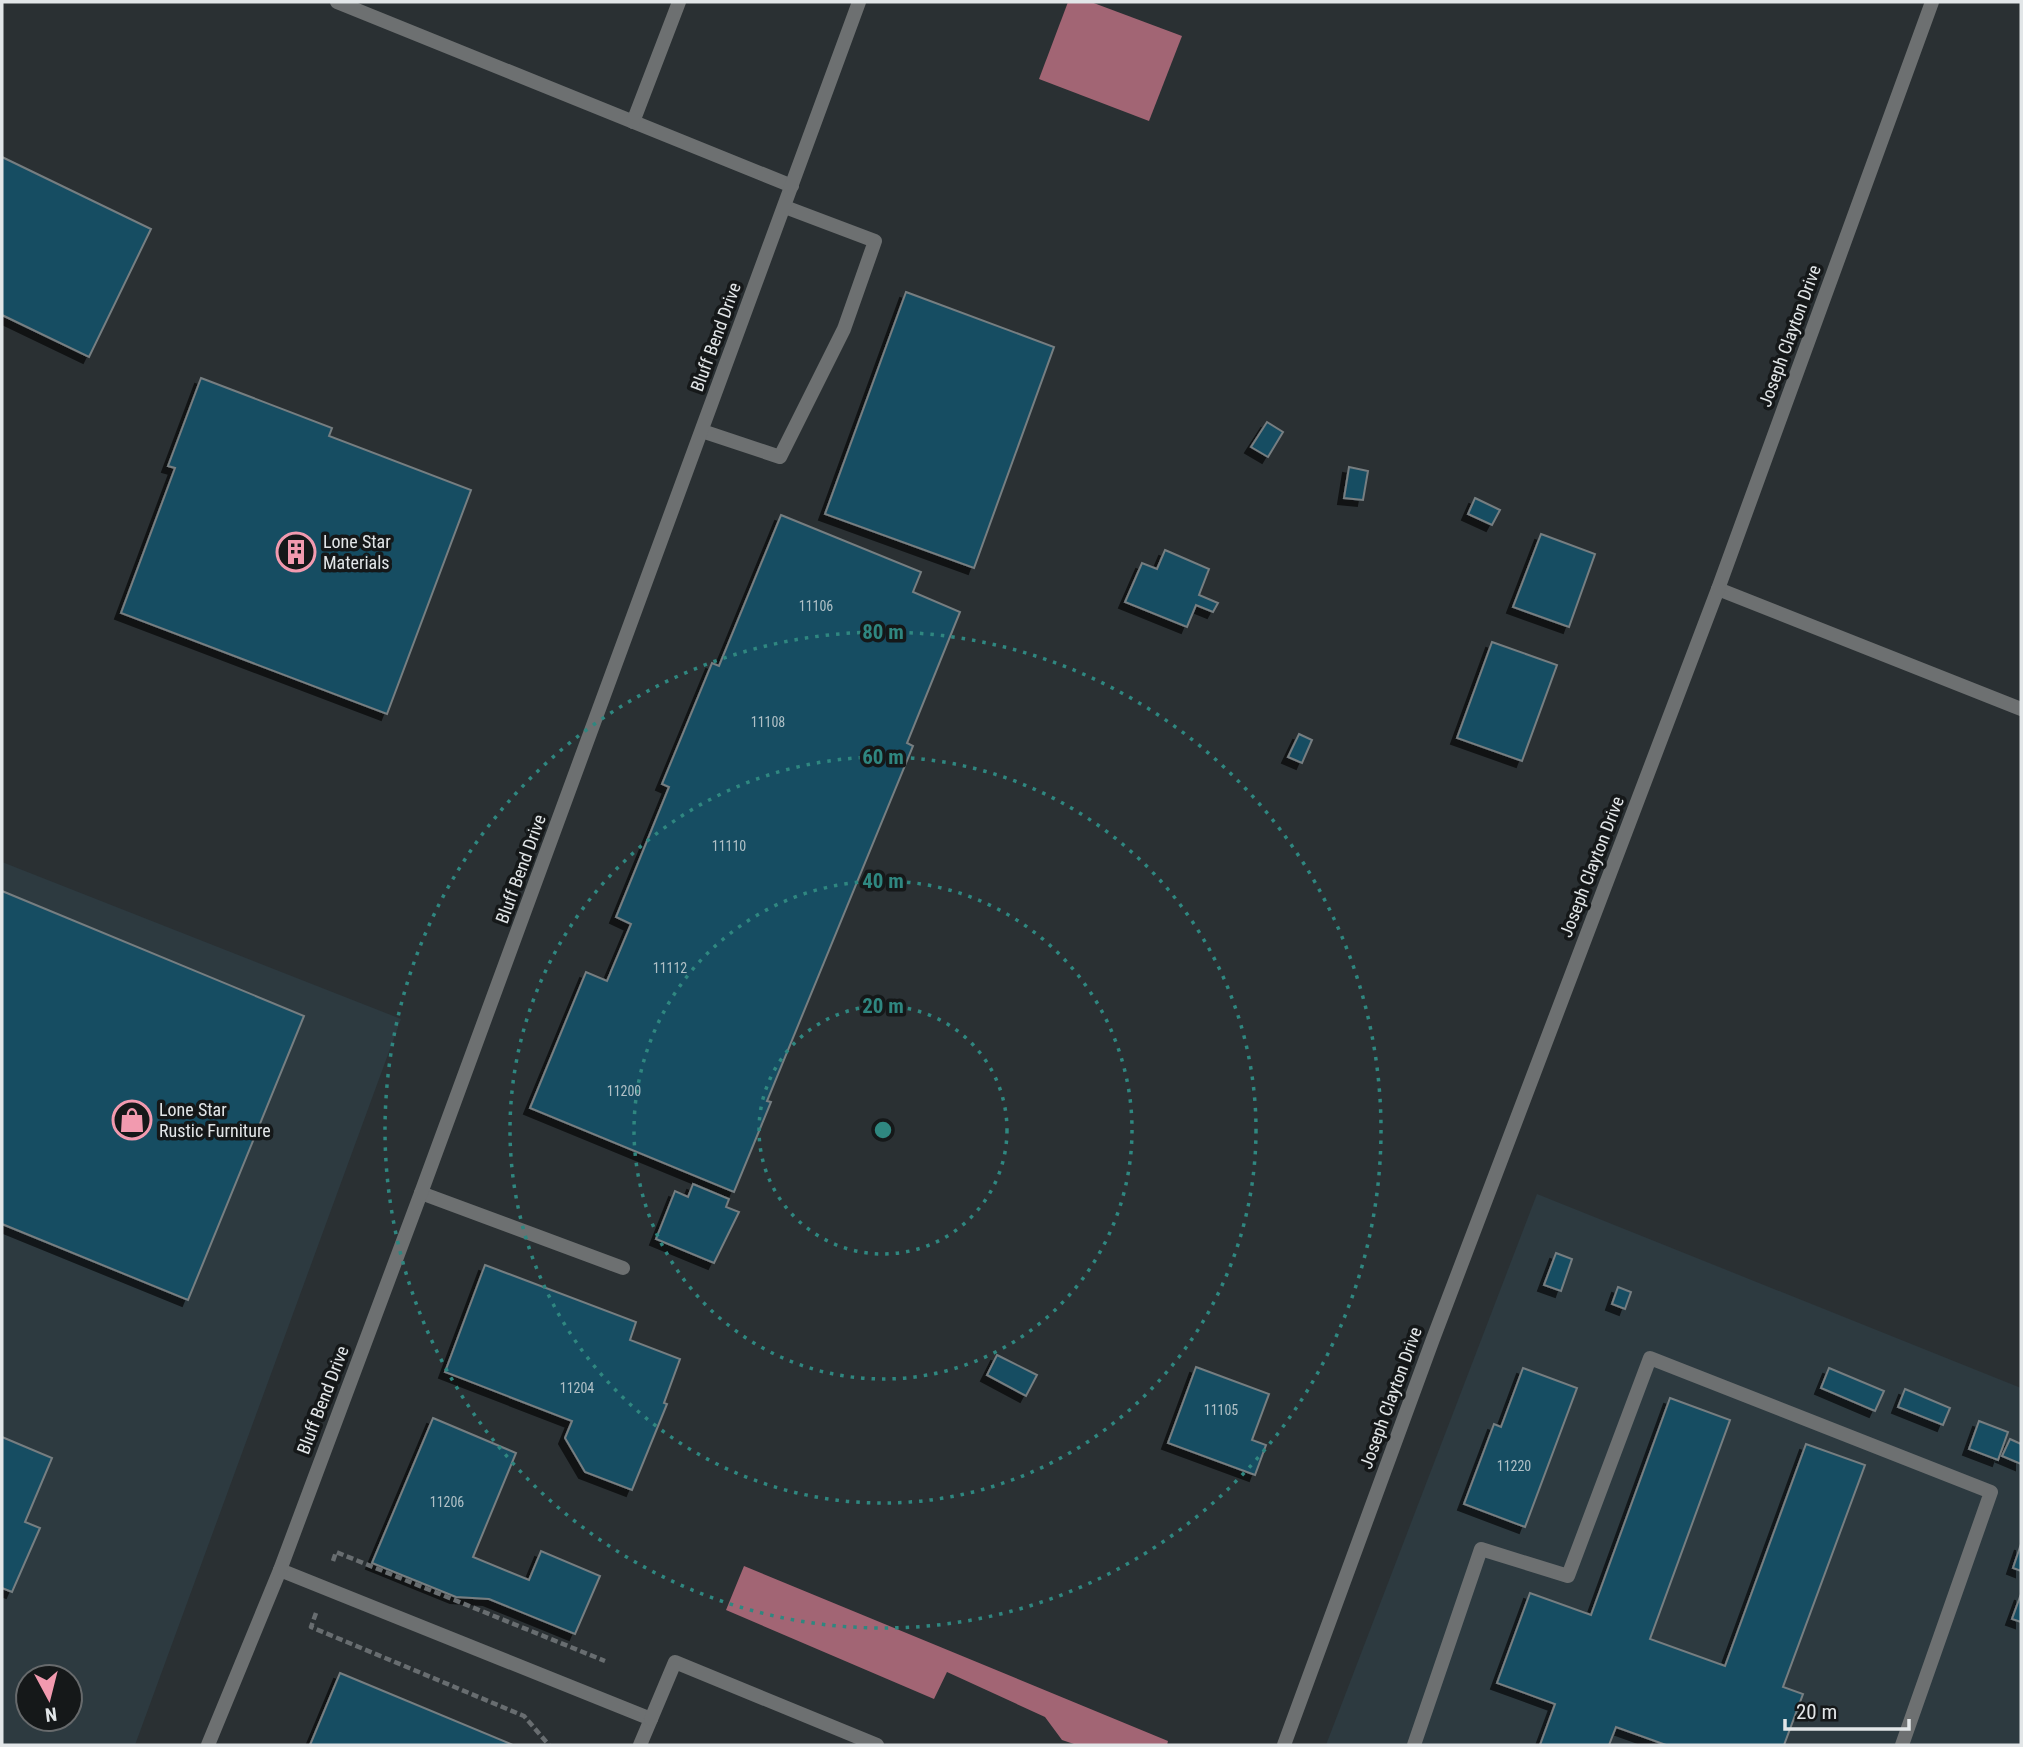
<svg xmlns="http://www.w3.org/2000/svg" width="2023" height="1747" font-family="'Roboto Condensed',sans-serif">
<defs>
<filter id="shadow"><feDropShadow dx="-6" dy="6" stdDeviation="0" flood-color="#0009"/></filter>
</defs>
<rect width="100%" height="100%" fill="#2a3033"/>
<g fill="#2d3a40" fill-rule="evenodd">
<path d="M2 862 401 1019 135 1745H2ZM28 1677H70V1719H28Z"/>
<polygon points="1537,1194 2021,1388 2021,1745 1326,1745"/>
</g>
<g fill="#a26574">
<polygon points="1068,2 1091,2 1182,36 1149,121 1039,79"/>
<polygon points="744,1566 1168,1741 1167,1745 1077,1745 1062,1740 1045,1717 947,1672 934,1699 726,1610"/>
</g>
<g fill="#194d62" stroke="#767e81" stroke-width="2" filter="url(#shadow)">
<polygon points="2,157 151,229 89,357 2,315"/>
<polygon points="906,292 1054,347 974,568 825,514"/>
<polygon points="201,378 332,428 329,436 471,490 387,714 121,613 175,468 168,466"/>
<polygon points="1267,422 1283,432 1268,457 1251,447"/>
<polygon points="1349,467 1368,471 1363,500 1344,498"/>
<polygon points="1475,498 1500,510 1492,525 1468,514"/>
<polygon points="781,515 921,572 913,592 960,612 907,743 913,746 767,1101 771,1102 734,1192 530,1108 586,972 607,981 631,924 616,917 669,787 662,784 712,663 719,666"/>
<polygon points="1541,534 1595,554 1569,627 1513,607"/>
<polygon points="1165,550 1209,569 1199,595 1218,603 1213,612 1196,605 1187,627 1125,602 1142,563 1157,569"/>
<polygon points="1492,642 1557,665 1522,761 1457,738"/>
<polygon points="1299,734 1312,740 1302,763 1288,757"/>
<polygon points="2,891 304,1016 188,1300 2,1224"/>
<polygon points="693,1184 729,1199 726,1207 739,1212 714,1263 656,1239 675,1191 688,1197"/>
<polygon points="1556,1253 1572,1259 1561,1291 1544,1285"/>
<polygon points="485,1265 636,1322 630,1340 680,1359 664,1403 667,1404 632,1490 585,1472 565,1438 572,1421 445,1372"/>
<polygon points="1618,1287 1631,1292 1625,1309 1612,1304"/>
<polygon points="997,1355 1037,1375 1026,1396 987,1375"/>
<polygon points="1196,1367 1269,1394 1252,1440 1266,1445 1255,1475 1168,1443"/>
<polygon points="1523,1368 1577,1388 1525,1527 1464,1504 1494,1424 1501,1427"/>
<polygon points="1829,1368 1884,1391 1875,1411 1821,1388"/>
<polygon points="1905,1389 1950,1408 1943,1425 1898,1407"/>
<polygon points="1670,1398 1730,1420 1650,1639 1725,1666 1806,1444 1865,1465 1783,1687 1803,1694 1784,1745 1666,1745 1616,1727 1609,1745 1540,1745 1555,1704 1497,1683 1530,1593 1591,1615"/>
<polygon points="433,1418 516,1453 473,1557 529,1580 541,1551 600,1576 575,1634 489,1599 456,1597 372,1563"/>
<polygon points="1979,1421 2008,1432 1998,1460 1969,1449"/>
<polygon points="2,1437 52,1458 25,1522 40,1528 12,1592 2,1588"/>
<polygon points="2010,1439 2021,1444 2021,1464 2002,1456"/>
<polygon points="2021,1544 2021,1571 2013,1568"/>
<polygon points="2021,1594 2021,1622 2012,1619"/>
<polygon points="340,1673 511,1744 510,1745 310,1745"/>
</g>
<g fill="none" stroke-linecap="round" stroke-linejoin="round">
<g stroke="#686d70" stroke-width="4.5" stroke-dasharray="7 3.5" stroke-linecap="butt">
<polyline points="333,1561 336,1552 605,1661"/>
<polyline points="316,1613 311,1627 524,1716 549,1745"/>
</g>
<g stroke="#6d7071" stroke-width="14">
<polyline points="337,2 792,186"/>
<polyline points="633,122 679,2"/>
<polyline points="702,431 780,457 844,329 875,241 785,207"/>
<polyline points="1718,589 2021,709"/>
<polyline points="421,1193 623,1268"/>
<polyline points="280,1570 651,1719 640,1745"/>
<polyline points="651,1719 675,1662 877,1745"/>
<polyline points="1414,1745 1481,1549 1568,1576 1650,1358 1991,1492 1902,1745"/>
</g>
<g stroke="#6d7071" stroke-width="14">
<polyline points="208,1745 280,1570 421,1193 859,2"/>
<polyline points="1284,1745 1433,1339 1718,589 1932,2"/>
</g>
</g>
<g fill="none" stroke="#2f8780" stroke-width="3.5" stroke-dasharray="3.5 7">
<circle cx="883" cy="1130" r="124"/>
<circle cx="883" cy="1130" r="249"/>
<circle cx="883" cy="1130" r="373"/>
<circle cx="883" cy="1130" r="498"/>
</g>
<defs>
<symbol id="building-ring" viewBox="-11 -11 22 22"><circle r="9.5" fill="#151819" stroke="#f29aaf" stroke-width="1.5"/><path d="M-4-6H4V6H1V3H-1V6H-4ZM-2.5-4.3h1.7v1.8h-1.7ZM.8-4.3h1.7v1.8H.8ZM-2.5-1h1.7V.8h-1.7ZM.8-1h1.7V.8H.8Z" fill="#f29aaf"/></symbol>
<symbol id="shop-ring" viewBox="-11 -11 22 22"><circle r="9.5" fill="#151819" stroke="#f29aaf" stroke-width="1.5"/><path d="M-5-2.5h2.3a2.7 3.5 0 0 1 5.4 0H5L5.5 6h-11ZM-1.5-2.5h3a1.5 2.3 0 0 0-3 0Z" fill="#f29aaf"/></symbol>
</defs>
<g fill-rule="evenodd">
<use href="#building-ring" x="274" y="530" width="44" height="44"/>
<use href="#shop-ring" x="110" y="1098" width="44" height="44"/>
</g>
<g text-anchor="middle" stroke-width="7" stroke-linejoin="round" paint-order="stroke">
<g font-size="14" fill="#b0c0c6">
<text x="816" y="611">11106</text>
<text x="768" y="727">11108</text>
<text x="729" y="851">11110</text>
<text x="670" y="973">11112</text>
<text x="624" y="1096">11200</text>
<text x="577" y="1393">11204</text>
<text x="1221" y="1415">11105</text>
<text x="1514" y="1471">11220</text>
<text x="447" y="1507">11206</text>
</g>
<g font-size="18" fill="#e2e6e8" stroke="#151819">
<text transform="translate(1790 336) rotate(-70)" y="6">Joseph Clayton Drive</text>
<text transform="translate(716 337) rotate(-70)" y="6">Bluff Bend Drive</text>
<text transform="translate(1592 867) rotate(-69)" y="6">Joseph Clayton Drive</text>
<text transform="translate(521 869) rotate(-70)" y="6">Bluff Bend Drive</text>
<text transform="translate(1391 1398) rotate(-70)" y="6">Joseph Clayton Drive</text>
<text transform="translate(323 1400) rotate(-69)" y="6">Bluff Bend Drive</text>
</g>
<g font-size="18" fill="#e2e6e8" stroke="#151819" text-anchor="start">
<text x="323" y="548">Lone Star<tspan x="323" dy="21">Materials</tspan></text>
<text x="159" y="1116">Lone Star<tspan x="159" dy="21">Rustic Furniture</tspan></text>
</g>
</g>
<circle cx="883" cy="1130" r="10" fill="#2f8780" stroke="#151819" stroke-width="3.5"/>
<g font-size="21" text-anchor="middle" font-weight="bold" fill="#2f8780" stroke="#151819" stroke-width="7" stroke-linejoin="round" paint-order="stroke">
<text x="883" y="639">80 m</text>
<text x="883" y="764">60 m</text>
<text x="883" y="888">40 m</text>
<text x="883" y="1013">20 m</text>
</g>
<rect width="2023" height="1747" fill="none" stroke="#e2e6e8" stroke-width="7"/>
<g transform="translate(49 1698) rotate(173)"><circle r="33" fill="#151819" stroke="#676a6c" stroke-width="2"/>
<path d="M0-5L12 26L0 18L-12 26Z" fill="#f29aaf"/>
<text y="-10" font-size="19" font-weight="bold" text-anchor="middle" fill="#e2e6e8">N</text>
</g>
<path d="M1785 1719v10h124v-10" fill="none" stroke="#e2e6e8" stroke-width="3.5"/>
<text x="1796" y="1719" font-size="21" fill="#e2e6e8" stroke="#151819" stroke-width="5" paint-order="stroke">20 m</text>
</svg>
